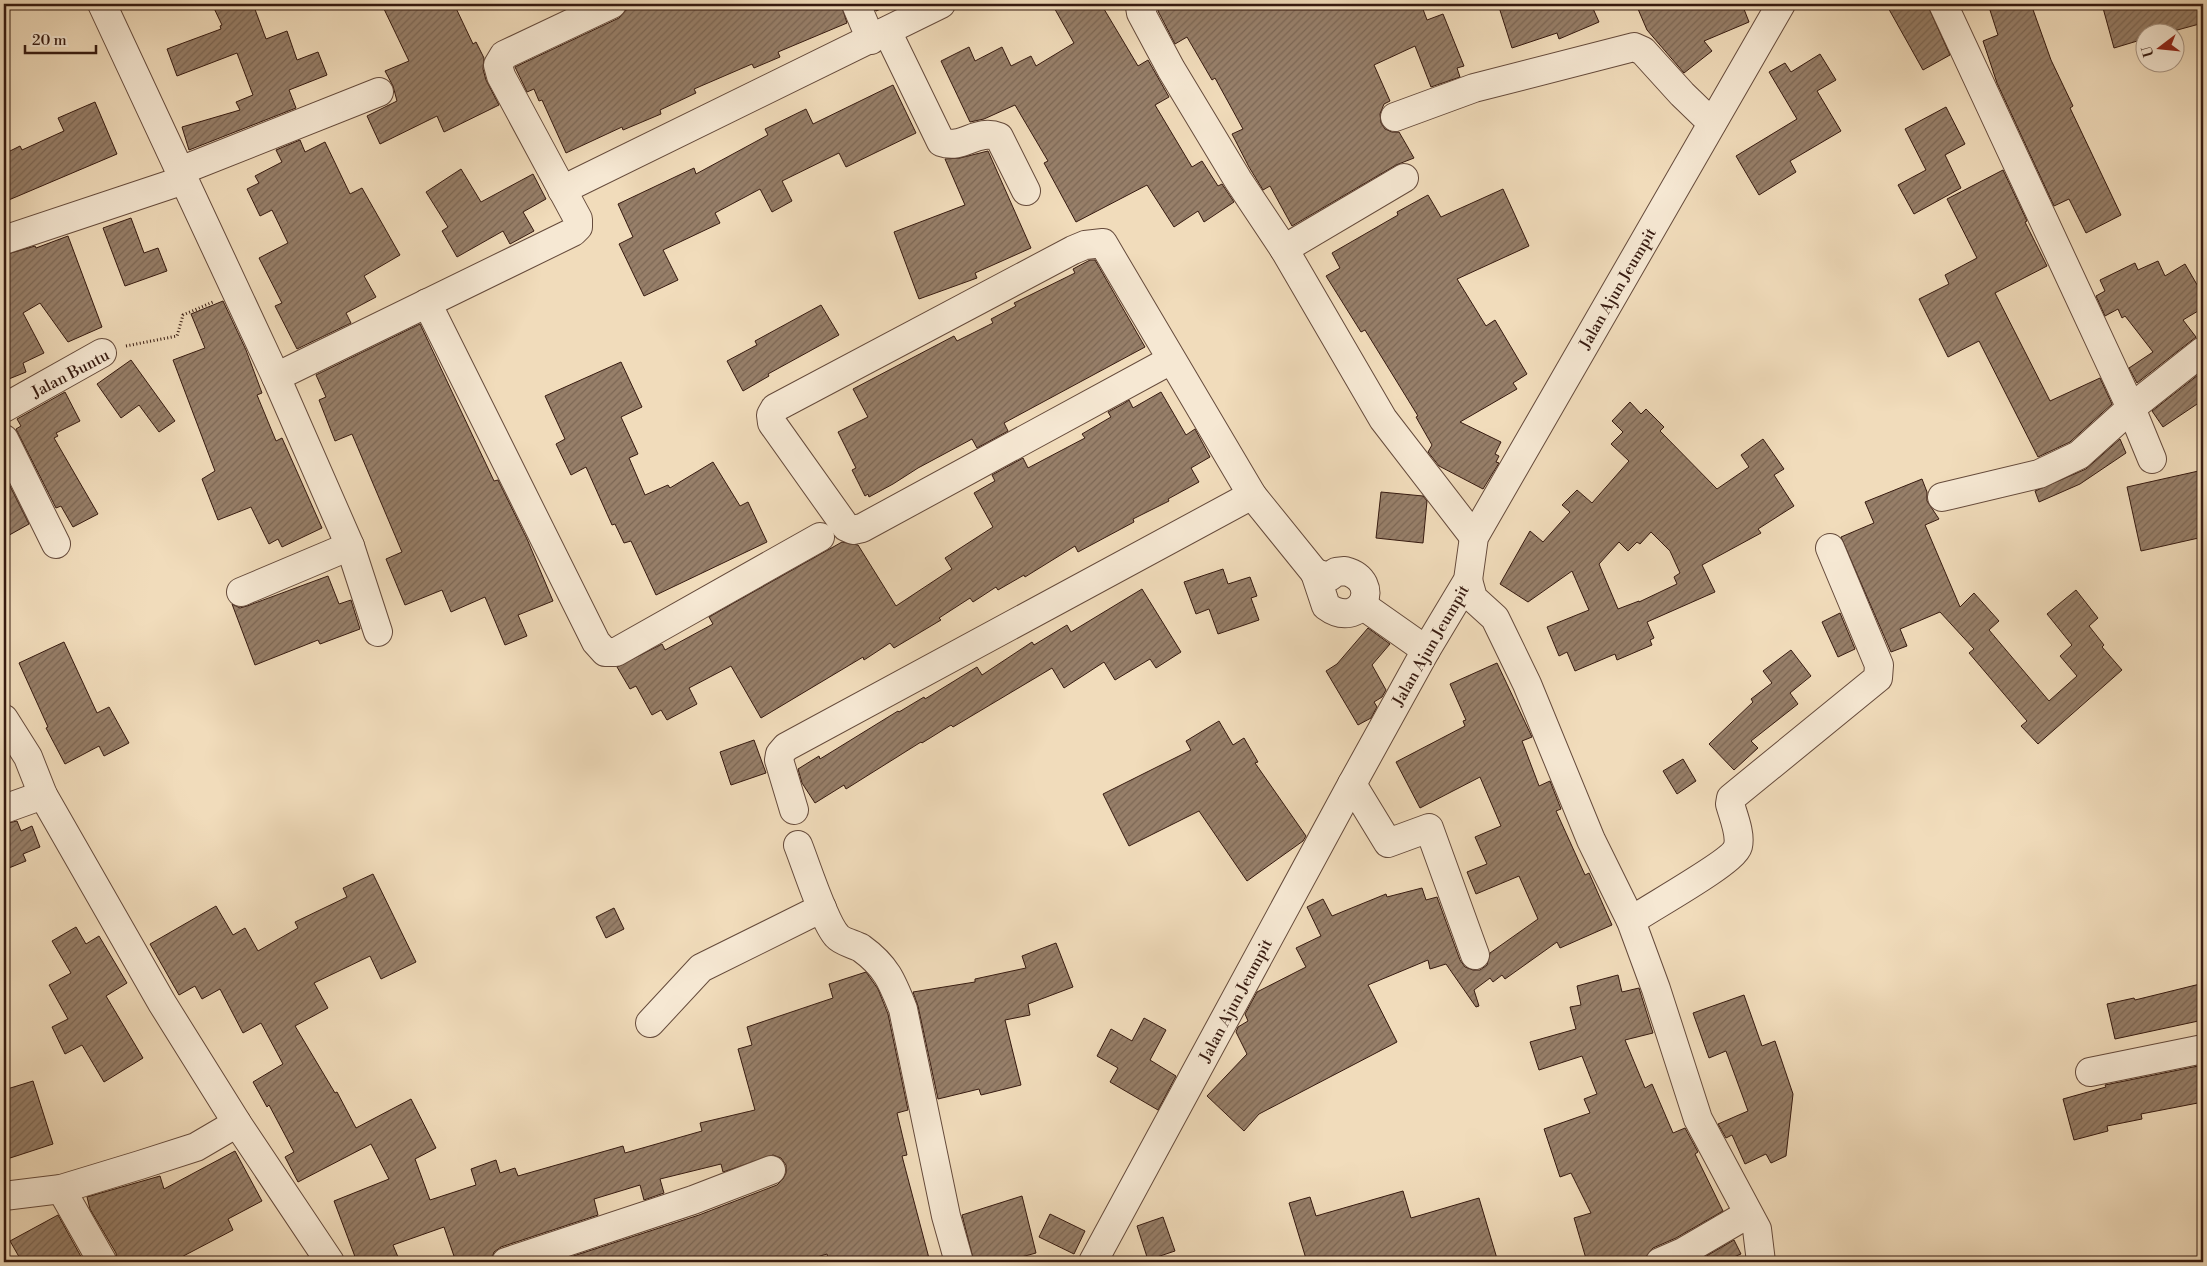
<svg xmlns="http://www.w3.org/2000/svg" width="2207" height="1266" font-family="'Libre Bodoni',serif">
<defs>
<pattern id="building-hatch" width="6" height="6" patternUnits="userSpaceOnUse" patternTransform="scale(1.25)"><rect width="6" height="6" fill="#977f69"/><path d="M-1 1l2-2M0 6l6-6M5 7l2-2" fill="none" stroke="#7c6755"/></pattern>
</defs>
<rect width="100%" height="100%" fill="#f1dcbb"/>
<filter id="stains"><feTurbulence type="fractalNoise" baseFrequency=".004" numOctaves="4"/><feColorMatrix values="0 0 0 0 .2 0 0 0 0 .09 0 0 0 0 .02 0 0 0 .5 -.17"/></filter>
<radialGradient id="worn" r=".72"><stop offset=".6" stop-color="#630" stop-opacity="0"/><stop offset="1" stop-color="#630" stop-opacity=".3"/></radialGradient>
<g fill="url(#building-hatch)" stroke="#361a10" fill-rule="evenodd">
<polygon points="212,4 253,4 266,39 287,31 297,60 318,52 327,75 289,90 296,108 189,150 182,127 240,110 236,102 253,95 237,53 177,76 167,49 221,29 220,26 222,25"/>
<polygon points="395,4 454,4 473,44 476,42 484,58 483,69 486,80 499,105 444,132 437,116 380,144 367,116 397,101 393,86 385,71 409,61 384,9"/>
<polygon points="639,4 841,4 847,23 778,52 780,57 754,68 752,64 694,89 696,93 660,110 661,114 623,130 622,127 566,153 542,100 539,101 534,89 527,92 515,67 619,18 626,10"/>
<polygon points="873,4 892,4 876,11"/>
<polygon points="1052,4 1101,4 1138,66 1148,60 1169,97 1155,105 1192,167 1202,161 1218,186 1222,184 1234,202 1204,222 1198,211 1174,227 1147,185 1076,222 1044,163 1048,161 1015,105 984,119 970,122 941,61 969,47 975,61 1002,47 1011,66 1031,56 1036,66 1074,43"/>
<polygon points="1159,4 1421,4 1427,20 1443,14 1464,66 1457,68 1460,77 1431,87 1415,46 1374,65 1390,101 1384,104 1380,114 1381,123 1385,129 1392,132 1399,132 1414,158 1396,165 1292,226 1270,186 1263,190 1249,167 1232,134 1243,129 1215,78 1212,80 1187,37 1175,44 1158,11"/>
<polygon points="1498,4 1591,4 1599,22 1559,39 1557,33 1512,48"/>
<polygon points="1651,4 1742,4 1749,22 1704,41 1712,51 1684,73 1647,30 1638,9"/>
<polygon points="1886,4 1927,4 1950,55 1923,70"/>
<polygon points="1988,4 2031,4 2051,60 2073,106 2070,108 2121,215 2086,233 2069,199 2054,206 1997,83 1983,41 1998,35"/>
<polygon points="2120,4 2203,4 2203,23 2170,32 2144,32 2144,39 2114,48 2103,8"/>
<polygon points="1820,54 1836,80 1817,91 1841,131 1790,161 1796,172 1759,195 1736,156 1797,119 1769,72 1785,63 1791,72"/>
<polygon points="893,85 916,133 846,167 839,153 782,181 792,201 772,212 760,189 715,213 720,223 663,250 678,280 644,296 619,244 633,237 618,204 694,168 696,174 768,135 765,129 806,109 813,124"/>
<polygon points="95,102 117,154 4,202 4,154 20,146 22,150 64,131 58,118"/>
<polygon points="1946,107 1965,144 1945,155 1961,188 1914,214 1898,185 1926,170 1905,129"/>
<polygon points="300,140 305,152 325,142 350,194 362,188 400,255 364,276 376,297 346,313 351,323 297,349 275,306 282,303 259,258 288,243 272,210 260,216 247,189 259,183 255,176 282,162 276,150"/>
<polygon points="988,151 1031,248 975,273 977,278 919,299 894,232 965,205 945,159 960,158"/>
<polygon points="461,169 481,202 533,174 546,199 523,212 534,231 510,244 503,231 457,257 442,231 448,227 426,192"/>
<polygon points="2003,170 2027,221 2025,222 2047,266 1995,293 2050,401 2100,378 2112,404 2070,442 2038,457 1979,341 1948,357 1919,299 1949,284 1945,275 1977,258 1947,199"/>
<polygon points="1503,189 1529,246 1457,279 1486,326 1495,320 1527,374 1513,383 1517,389 1460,422 1501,442 1495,454 1499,456 1496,462 1499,463 1483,489 1439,466 1428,452 1432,445 1416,417 1418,416 1365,330 1361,332 1326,276 1340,268 1332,253 1398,215 1397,212 1428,195 1441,217"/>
<polygon points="131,218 144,253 158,248 167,271 125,286 103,228"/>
<polygon points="68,236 102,327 68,342 40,303 23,313 44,353 23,363 26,372 4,381 4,255 35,246 36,248"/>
<polygon points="1090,260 1095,260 1145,347 1004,423 1008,431 977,448 972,439 918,468 893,484 869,497 868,494 865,496 852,470 856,468 838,432 868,417 853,389 954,336 957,341 993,323 991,319 1016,306 1014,303 1075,273 1073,269"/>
<polygon points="2158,261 2165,276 2185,264 2203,295 2203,308 2183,320 2196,337 2137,383 2129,368 2153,352 2129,321 2125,316 2122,318 2118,309 2105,316 2096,296 2105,291 2100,280 2135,263 2138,270"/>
<polygon points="223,301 246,350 262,393 257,395 276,441 282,438 322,528 282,547 278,539 269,544 251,507 218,520 202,479 215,471 173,360 205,348 191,314"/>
<polygon points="821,305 839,335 768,374 769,376 743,391 727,361 757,345 755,341"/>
<polygon points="420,324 494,481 498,480 527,539 553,601 518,615 527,636 505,645 485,597 451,612 442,590 405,605 386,559 402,552 352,434 335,441 319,400 326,397 316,375"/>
<polygon points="131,360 175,421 159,432 139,405 121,418 97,384"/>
<polygon points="621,362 642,407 621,417 638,454 629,458 645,495 668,485 670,488 713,462 740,506 748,502 767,542 656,595 631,541 624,543 615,524 612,525 586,467 571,475 556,444 565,439 545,396"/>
<polygon points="2203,371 2203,400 2163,427 2152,411"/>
<polygon points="65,392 80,421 56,433 58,436 54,438 98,514 73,527 61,506 56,508 16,429 21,426 17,419"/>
<polygon points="1161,392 1186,435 1195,429 1210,457 1191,468 1199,482 1168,499 1169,501 1133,519 1134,522 1078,552 1075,546 1025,577 1024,575 998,590 996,587 973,602 970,598 939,618 941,620 894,648 890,643 864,660 863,657 761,718 731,666 689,688 697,704 667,720 661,710 652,715 636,686 630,689 617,667 662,644 665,650 713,624 709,617 842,542 858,545 896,606 952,569 945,558 993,527 974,493 995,481 992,475 1023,458 1028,468 1085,438 1082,434 1111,417 1108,412 1123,404 1129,400 1133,408"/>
<path d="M1630 402 1641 414 1646 409 1664 427 1660 431 1717 489 1749 467 1741 455 1763 439 1784 469 1774 475 1794 506 1758 529 1761 533 1702 565 1715 592 1647 622 1654 638 1650 640 1652 645 1617 660 1615 654 1575 671 1567 652 1559 656 1547 627 1589 610 1572 571 1528 602 1500 584 1530 531 1543 542 1570 512 1562 505 1577 490 1592 503 1629 461 1611 444 1623 432 1612 421ZM1651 532 1670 551 1680 573 1674 577 1677 584 1639 602V601L1618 609 1599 564 1619 542 1628 551 1637 542 1640 544Z"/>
<polygon points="2120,439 2126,453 2080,484 2039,502 2035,491 2086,469"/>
<polygon points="2203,470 2203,537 2141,551 2127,487"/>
<polygon points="4,474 29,524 4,538"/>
<polygon points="1922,479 1927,492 1927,501 1939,519 1925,525 1960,607 1974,593 1999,621 1989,630 2049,701 2077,676 2060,656 2072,645 2047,614 2076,590 2098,618 2089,626 2104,645 2102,647 2122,670 2038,744 2021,726 2027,721 1969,653 1974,649 1940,612 1900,629 1907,646 1891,652 1841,537 1874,523 1865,502"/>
<polygon points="1381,492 1423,496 1427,501 1423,543 1376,538"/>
<polygon points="1223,569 1228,584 1250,577 1257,596 1251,598 1259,620 1218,634 1209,609 1196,614 1184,582"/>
<polygon points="328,576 339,604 351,600 360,629 320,644 318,640 255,665 232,604 240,608 247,606"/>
<polygon points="1142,589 1181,652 1156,668 1150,659 1115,680 1104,662 1064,688 1052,668 953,727 951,725 922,743 921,742 846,789 844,785 815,803 802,783 798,769 819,756 820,759 898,711 899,712 924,697 925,699 977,667 982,675 1032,642 1034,645 1067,625 1071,632"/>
<polygon points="1840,613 1855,649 1838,657 1822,622"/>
<polygon points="1368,628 1390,644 1372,665 1386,690 1382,697 1374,702 1377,707 1371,718 1358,725 1326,671 1337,664"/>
<polygon points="64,642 97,713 109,707 129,743 104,756 99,746 65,764 46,728 48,727 19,663"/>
<polygon points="1791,650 1811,676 1790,693 1798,704 1751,741 1758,748 1734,770 1709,744 1753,702 1751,699 1772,683 1763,671"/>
<polygon points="1497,663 1532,737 1522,741 1539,786 1550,781 1561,809 1556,811 1585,875 1589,873 1612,925 1560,948 1557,942 1505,979 1502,975 1493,982 1490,978 1474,990 1479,1006 1476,1007 1446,964 1430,969 1428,960 1368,985 1397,1042 1259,1114 1244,1131 1207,1096 1247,1054 1236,1032 1238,1027 1248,1021 1245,1014 1257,992 1306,967 1296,948 1321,936 1307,907 1323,899 1332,916 1386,894 1387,897 1422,888 1426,900 1437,897 1460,960 1465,967 1473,970 1480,970 1487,965 1490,953 1538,919 1519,876 1476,894 1467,872 1487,864 1475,837 1501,826 1480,777 1420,808 1396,762 1465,726 1463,721 1466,720 1450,684"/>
<polygon points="1219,721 1233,745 1244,738 1258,762 1255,763 1306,836 1303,841 1247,881 1199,811 1129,846 1103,794 1191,750 1186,741"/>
<polygon points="754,740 766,773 731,785 720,752"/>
<polygon points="1683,759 1696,781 1677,794 1663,771"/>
<polygon points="17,821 21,831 32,826 40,847 23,854 26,861 4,870 4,824"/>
<polygon points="373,874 416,962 381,979 370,956 314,983 328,1008 295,1026 335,1093 337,1092 356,1128 411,1099 436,1148 415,1159 430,1200 476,1185 471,1169 496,1160 500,1173 515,1168 518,1176 623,1146 625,1153 702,1131 700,1123 755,1110 738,1049 752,1045 747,1027 833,998 829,984 866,972 878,989 888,1014 908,1110 897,1113 907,1155 902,1156 930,1262 829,1262 827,1254 800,1262 555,1262 699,1215 777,1185 783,1179 786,1173 786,1165 781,1158 773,1155 723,1172 721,1164 660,1179 664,1193 644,1200 640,1185 594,1199 598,1215 501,1247 494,1252 491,1262 456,1262 444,1227 393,1245 398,1257 383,1262 357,1262 334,1201 389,1179 371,1144 298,1182 285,1157 294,1152 269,1105 267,1107 253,1082 283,1064 261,1023 243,1033 220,989 202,999 195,986 179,995 150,944 216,906 233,935 245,928 258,951 298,928 295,922 347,897 343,888"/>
<polygon points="614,908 624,929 606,938 596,917"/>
<polygon points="76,927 86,944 99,936 127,983 106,996 143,1058 104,1082 82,1045 65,1054 52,1027 68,1019 49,985 71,973 52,941"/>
<polygon points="1056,943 1073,987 1028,1004 1030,1015 1005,1020 1021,1085 981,1095 979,1089 938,1099 918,1006 913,992 975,982 975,979 1026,968 1022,956"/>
<polygon points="1618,975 1622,992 1639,988 1653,1033 1625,1040 1645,1088 1652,1084 1673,1133 1685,1128 1698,1152 1695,1154 1723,1211 1676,1238 1653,1248 1645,1258 1634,1262 1621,1262 1619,1257 1599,1262 1587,1262 1574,1218 1591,1213 1571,1173 1560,1177 1544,1129 1590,1113 1584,1099 1597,1094 1582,1056 1539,1070 1530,1042 1576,1029 1570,1007 1581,1005 1577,986"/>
<polygon points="2200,984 2203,996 2203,1020 2115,1039 2107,1004 2134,998 2135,1000"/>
<polygon points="1744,995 1762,1046 1775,1041 1793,1094 1786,1156 1771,1163 1766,1154 1745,1164 1732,1135 1726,1138 1718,1124 1748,1111 1726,1051 1709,1058 1693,1013"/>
<polygon points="1144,1018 1166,1030 1150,1060 1176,1076 1158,1110 1110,1082 1118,1068 1097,1056 1111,1029 1132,1041"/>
<polygon points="2203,1065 2203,1102 2141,1114 2142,1119 2107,1126 2108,1131 2074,1140 2063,1099 2106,1087 2105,1085"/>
<polygon points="33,1081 53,1144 4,1160 4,1090"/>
<polygon points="235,1151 262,1201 228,1219 233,1230 172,1262 117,1262 116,1253 90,1209 87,1197 160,1176 164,1189"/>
<polygon points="1403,1191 1411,1218 1479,1198 1498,1262 1307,1262 1289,1203 1310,1197 1316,1216"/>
<polygon points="1022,1196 1036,1253 1003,1262 974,1262 962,1215"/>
<polygon points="1050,1214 1085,1231 1074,1254 1039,1237"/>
<polygon points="58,1215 84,1262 22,1262 10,1241"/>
<polygon points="1163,1217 1175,1251 1148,1260 1137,1226"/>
<polygon points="1734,1240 1741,1254 1722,1262 1696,1262"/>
</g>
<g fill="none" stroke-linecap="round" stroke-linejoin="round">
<defs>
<g id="minor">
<polyline points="102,4 276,377 350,546 378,632"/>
<polyline points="856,4 871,40"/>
<polyline points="1144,4 1140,7 1141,13 1171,69 1238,180 1284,249 1383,419 1474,537"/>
<polyline points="1943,4 2131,408 2152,459"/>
<path d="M887 31 941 142C964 150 976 128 999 137L1026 191"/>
<polyline points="1395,117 1474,88 1634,47 1643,51 1682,94 1712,123"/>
<polyline points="180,171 379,92"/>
<polyline points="562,190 941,4"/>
<polyline points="4,240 184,180"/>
<polyline points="1284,249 1404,178"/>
<polyline points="427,303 596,642 605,652 616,652 820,537"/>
<polyline points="1171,360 862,528 853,530 846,527 772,423 771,415 775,408 1073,250 1085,245 1103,243 1252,495 1315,573"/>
<polyline points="276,377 573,232 578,227 578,219 501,76 498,65 504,55 612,4"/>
<polyline points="4,408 102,353"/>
<polyline points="4,439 56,544"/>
<polyline points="1942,497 2039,474 2079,455 2131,408 2203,351"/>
<path d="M1345 571C1384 581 1361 632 1326 606L1315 573 1329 577 1336 572Z"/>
<polyline points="1468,580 1473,598 1495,618 1527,684 1591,840 1631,921 1656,989 1698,1119 1757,1229 1761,1262"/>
<polyline points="241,592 350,546"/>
<polyline points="1362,605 1426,650"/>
<polyline points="4,719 28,757 43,795 162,1003 237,1123 330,1262"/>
<polyline points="1352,784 1388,843 1429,828 1475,955"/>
<polyline points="4,809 43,795"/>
<polyline points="794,810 779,760 780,754 786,747 1252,495"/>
<path d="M798 845C806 865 824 922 837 936 842 942 854 944 861 948 886 966 892 981 903 1009L946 1216 959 1262"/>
<path d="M1631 921C1649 908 1734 862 1738 846 1741 834 1733 815 1730 804L1731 798 1878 678 1879 665 1830 548"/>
<polyline points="650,1023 701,968 822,908"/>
<polyline points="2090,1072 2203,1049"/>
<polyline points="61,1189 102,1261"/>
<polyline points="4,1196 61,1189 140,1165 196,1147 237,1123"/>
<polyline points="506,1262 693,1200 771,1170"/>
<polyline points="1093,1262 1352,784 1426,650 1468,580 1474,537 1781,4"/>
<polyline points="1660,1262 1683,1252 1748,1214"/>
</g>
</defs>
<use href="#minor" stroke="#654a3b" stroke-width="30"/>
<polyline stroke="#361a10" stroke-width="3" stroke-dasharray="1 2.5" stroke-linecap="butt" points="126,346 177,336 183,315 213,302"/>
<use href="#minor" stroke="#f6e8d3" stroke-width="28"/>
</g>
<g text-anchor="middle" stroke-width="4" stroke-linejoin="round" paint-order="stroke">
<g font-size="16" fill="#361a10" stroke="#f6e8d3">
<text transform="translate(1617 288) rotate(-60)" y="6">Jalan Ajun Jeumpit</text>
<text transform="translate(70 373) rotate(-28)" y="6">Jalan Buntu</text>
<text transform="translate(1430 645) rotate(-60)" y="6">Jalan Ajun Jeumpit</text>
<text transform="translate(1235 1000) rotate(-62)" y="6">Jalan Ajun Jeumpit</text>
</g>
</g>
<rect width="2207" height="1266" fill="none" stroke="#f1dcbb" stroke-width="20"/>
<rect x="5" y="5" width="2197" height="1256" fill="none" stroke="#361a10" stroke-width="2.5"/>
<rect x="10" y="10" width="2187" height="1246" fill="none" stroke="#361a10"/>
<g transform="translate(2160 48) rotate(254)"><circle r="24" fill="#f6e8d3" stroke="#a99685"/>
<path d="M0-4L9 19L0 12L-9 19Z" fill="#8f2418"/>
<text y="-8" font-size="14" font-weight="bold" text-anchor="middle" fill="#361a10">U</text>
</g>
<path d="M25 45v8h71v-8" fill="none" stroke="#361a10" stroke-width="2.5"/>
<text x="32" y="45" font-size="15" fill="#361a10" stroke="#f6e8d3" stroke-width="4" paint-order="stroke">20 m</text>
<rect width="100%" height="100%" filter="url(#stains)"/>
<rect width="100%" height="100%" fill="url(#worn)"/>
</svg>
